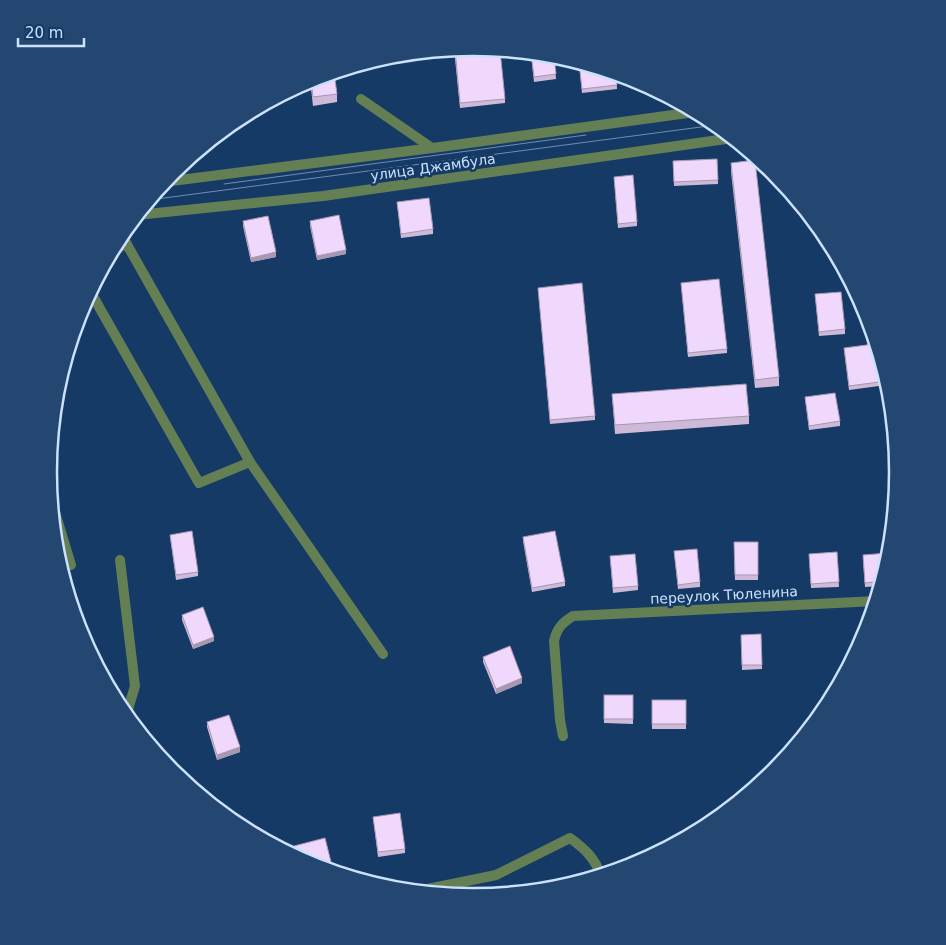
<svg xmlns="http://www.w3.org/2000/svg" width="946" height="945" font-family="'DejaVu Sans',sans-serif">
<rect width="100%" height="100%" fill="#153a66"/>
<g fill="none" stroke-linecap="round" stroke-linejoin="round">
<g stroke="#647f54" stroke-width="10">
<polyline points="361,99 432,148"/>
<polyline points="121,234 250,462 383,654"/>
<polyline points="112,250 127,244"/>
<polyline points="90,291 199,483 250,462"/>
<polyline points="51,499 71,565"/>
</g>
<g stroke="#647f54" stroke-width="10">
<polyline points="120,560 135,686 126,716"/>
<path d="M563 736 560 720 554 641C557 628 562 623 573 616L876 601"/>
<path d="M413 892 496 875 570 838C585 849 595 858 601 876"/>
</g>
<g stroke="#647f54" stroke-width="10">
<polyline points="164,182 440,147 695,112"/>
<polyline points="137,215 323,196 733,138"/>
</g>
<g stroke="#6f8db0" stroke-width="1">
<polyline points="224,184 586,135"/>
<polyline points="149,200 716,125"/>
</g>
</g>
<g fill="#cebad8">
<polygon points="473,48 505,99 505,103 460,108 454,49"/>
<polygon points="531,53 554,56 556,79 534,82"/>
<polygon points="579,63 616,74 617,89 582,93"/>
<polygon points="334,73 337,94 337,102 313,106 310,80"/>
<polygon points="238,119 238,125 228,127 237,119"/>
<polygon points="717,159 718,184 674,186 673,161"/>
<polygon points="731,163 779,377 779,386 755,388 731,172"/>
<polygon points="614,177 637,222 637,226 618,228"/>
<polygon points="397,202 433,229 433,234 401,238"/>
<polygon points="243,221 276,257 251,262 243,226"/>
<polygon points="310,221 346,254 317,260 310,226"/>
<polygon points="681,283 727,349 727,353 688,357"/>
<polygon points="538,288 595,416 595,420 550,424"/>
<polygon points="815,294 845,329 845,334 819,336"/>
<polygon points="844,348 879,382 879,386 849,390"/>
<polygon points="612,394 749,416 749,424 615,434"/>
<polygon points="805,397 840,421 840,426 809,430"/>
<polygon points="170,535 198,572 198,576 176,580"/>
<polygon points="523,537 565,582 565,586 532,592 523,541"/>
<polygon points="734,542 758,542 758,580 735,580"/>
<polygon points="674,551 700,582 700,587 678,589"/>
<polygon points="837,552 839,587 811,588 809,554"/>
<polygon points="610,556 638,586 638,590 613,593"/>
<polygon points="863,559 888,560 881,586 865,587"/>
<polygon points="182,615 214,641 193,649 182,620"/>
<polygon points="761,634 762,669 742,670 741,635"/>
<polygon points="483,657 522,683 496,694 483,662"/>
<polygon points="604,695 633,695 633,724 604,723"/>
<rect x="652" y="700" width="34" height="29"/>
<polygon points="207,722 240,752 217,760 207,727"/>
<polygon points="373,817 405,849 405,853 378,857"/>
</g>
<g fill="#a797b0">
<polygon points="346,250 346,254 317,260 317,256"/>
<polygon points="276,252 276,257 251,262 251,258"/>
<polygon points="214,637 214,641 193,649 193,645"/>
<polygon points="522,678 522,683 496,694 496,689"/>
<polygon points="240,747 240,752 217,760 217,755"/>
<polygon points="332,866 332,870 330,871 322,869"/>
</g>
<g fill="#efd8fb" stroke="#a797b0">
<polygon points="473,48 500,50 505,99 460,103 455,49"/>
<polygon points="531,53 554,56 556,74 534,77"/>
<polygon points="579,63 616,74 617,85 582,89"/>
<polygon points="334,73 337,94 313,97 311,80"/>
<polygon points="717,159 718,180 674,182 673,161"/>
<polygon points="755,160 779,377 755,380 731,163"/>
<polygon points="633,175 637,222 618,224 614,177"/>
<polygon points="429,198 433,229 401,234 397,202"/>
<polygon points="339,215 346,250 317,256 310,221"/>
<polygon points="268,216 276,252 251,258 243,221"/>
<polygon points="719,279 727,349 688,353 681,283"/>
<polygon points="582,283 595,416 550,420 538,288"/>
<polygon points="841,292 845,329 819,332 815,294"/>
<polygon points="874,344 879,382 849,386 844,348"/>
<polygon points="746,384 749,416 615,425 612,394"/>
<polygon points="835,393 840,421 809,426 805,397"/>
<polygon points="192,531 198,572 176,575 170,535"/>
<polygon points="555,531 565,582 532,588 523,537"/>
<polygon points="734,542 758,542 758,575 735,575"/>
<polygon points="697,549 700,582 678,585 674,551"/>
<polygon points="837,552 839,582 811,584 809,554"/>
<polygon points="888,553 888,560 882,581 865,583 863,555"/>
<polygon points="635,554 638,586 613,588 610,556"/>
<polygon points="203,607 214,637 193,645 182,615"/>
<polygon points="761,634 762,665 742,665 741,635"/>
<polygon points="510,646 522,678 496,689 483,657"/>
<rect x="604" y="695" width="29" height="24"/>
<rect x="652" y="700" width="34" height="24"/>
<polygon points="229,715 240,747 217,755 207,722"/>
<polygon points="400,813 405,849 378,852 373,817"/>
<polygon points="325,838 332,866 322,869 310,865 297,858 294,846"/>
</g>
<g text-anchor="middle" stroke-width="5" stroke-linejoin="round" paint-order="stroke">
<g font-size="14" fill="#cbe1fc" stroke="#153a66">
<text transform="translate(433 167) rotate(-8)" y="5">улица Джамбула</text>
<text transform="translate(724 595) rotate(-3)" y="5">переулок Тюленина</text>
</g>
</g>
<path d="M0 0H946V945H0ZM57 472a416 416 0 1 1 832 0a416 416 0 1 1-832 0Z" fill="#244772" fill-rule="evenodd"/>
<path fill="none" stroke="#cbe1fc" stroke-width="2.5" d="M57 472a416 416 0 1 1 832 0a416 416 0 1 1-832 0Z"/>
<path d="M18 38v8h66v-8" fill="none" stroke="#cbe1fc" stroke-width="2.5"/>
<text x="25" y="38" font-size="15" fill="#cbe1fc" stroke="#153a66" stroke-width="4" paint-order="stroke">20 m</text>
</svg>
